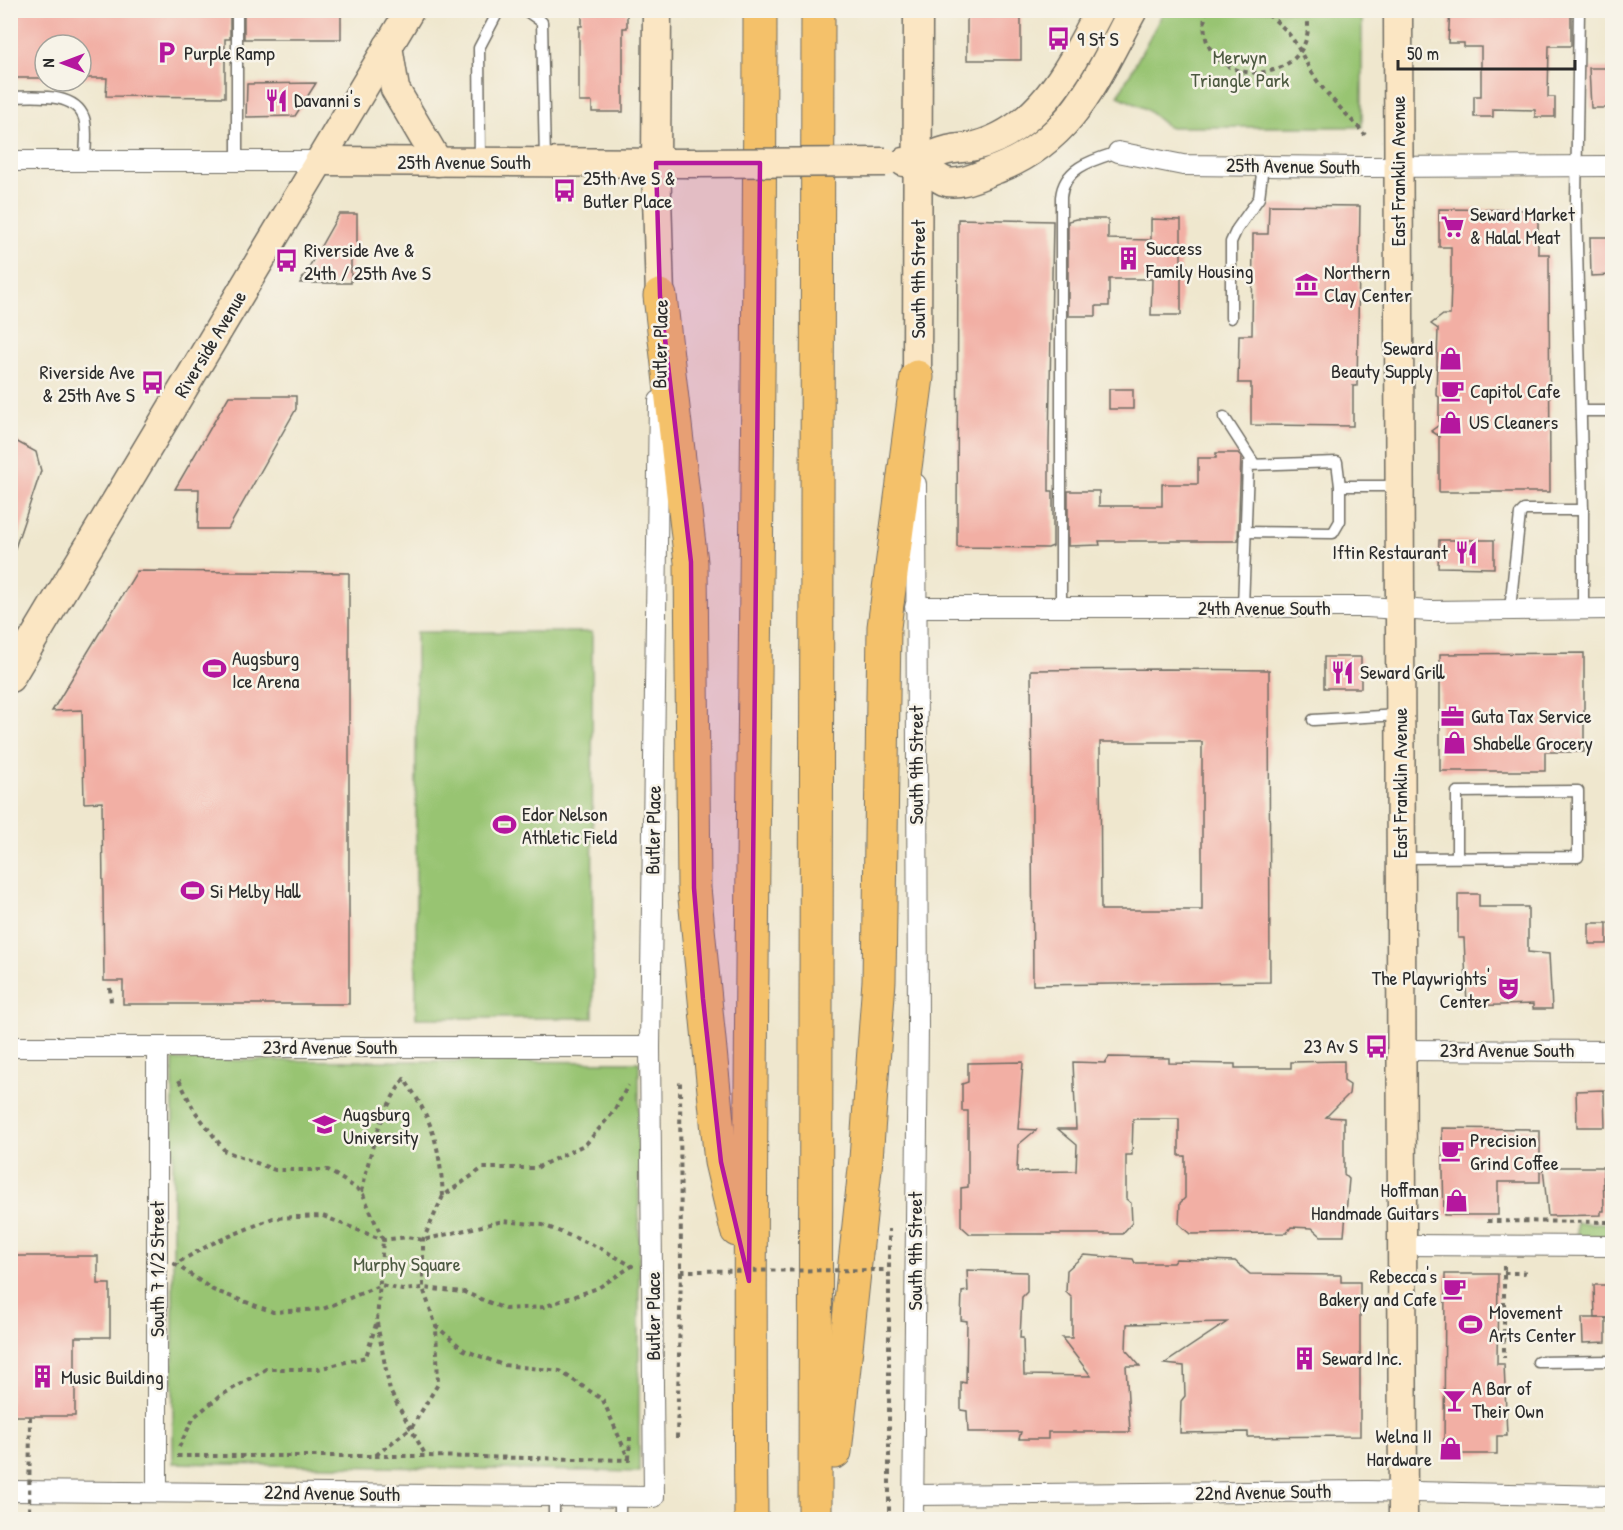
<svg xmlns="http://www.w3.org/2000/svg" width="1623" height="1530" font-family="'Patrick Hand',sans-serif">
<rect width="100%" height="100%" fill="#f7f3e8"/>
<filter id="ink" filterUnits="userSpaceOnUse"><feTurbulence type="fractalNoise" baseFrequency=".0167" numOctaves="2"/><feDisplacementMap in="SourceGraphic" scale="12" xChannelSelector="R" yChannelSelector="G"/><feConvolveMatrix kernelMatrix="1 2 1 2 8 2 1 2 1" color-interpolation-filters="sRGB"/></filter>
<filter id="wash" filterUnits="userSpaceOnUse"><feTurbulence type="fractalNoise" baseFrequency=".008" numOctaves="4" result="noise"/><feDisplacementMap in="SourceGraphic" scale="24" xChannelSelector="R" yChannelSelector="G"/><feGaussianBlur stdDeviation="1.35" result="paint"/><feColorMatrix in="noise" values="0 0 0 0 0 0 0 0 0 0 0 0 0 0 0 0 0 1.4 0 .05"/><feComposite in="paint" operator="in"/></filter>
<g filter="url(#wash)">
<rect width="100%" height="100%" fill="#efe7ce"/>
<g fill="#98c472" stroke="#62784e" stroke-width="1.5">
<polygon points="1164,11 1362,11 1362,127 1168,127 1146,109 1118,96"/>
<polygon points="416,632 592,632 593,1018 416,1018"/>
<polygon points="173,1060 639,1062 639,1472 173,1463"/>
<rect x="1577" y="1223" width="35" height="22"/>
</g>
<g id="blocks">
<g fill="#f2afa4" fill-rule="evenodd">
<polygon points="10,10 230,10 230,39 225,39 225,97 106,96 107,78 81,78 81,45 45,45 45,78 10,78"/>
<rect x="244" y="10" width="97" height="29"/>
<polygon points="582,10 627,10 627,28 623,28 623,112 592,112 592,102 579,102 579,26 582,26"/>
<rect x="967" y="10" width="54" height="50"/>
<polygon points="1450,10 1571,10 1571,46 1549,46 1548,97 1555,97 1555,117 1535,117 1535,110 1493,109 1493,117 1474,117 1474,96 1481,96 1481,47 1464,47 1464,43 1448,43"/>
<polygon points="1589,68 1612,68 1612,108 1591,108"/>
<polygon points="316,83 295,116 246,117 247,84"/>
<polygon points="1269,205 1360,206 1357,386 1353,386 1353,426 1251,425 1251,383 1238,383 1239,335 1252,335 1253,234 1268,234"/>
<polygon points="1439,209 1538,210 1538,254 1549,254 1550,492 1439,492 1439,436 1431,431 1439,425 1439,397 1436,395 1438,329 1431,324 1443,315 1450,315 1451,282 1451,247 1439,247"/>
<polygon points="339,214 357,214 357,249 351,249 351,283 300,283"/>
<polygon points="958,219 1053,221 1049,443 1049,491 1053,491 1053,546 1048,548 957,547"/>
<polygon points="1076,219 1108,219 1108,239 1151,240 1151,219 1181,220 1181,315 1151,315 1152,279 1109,279 1109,306 1096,306 1096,316 1068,316 1068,221"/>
<polygon points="1590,237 1612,237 1612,275 1591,276"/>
<rect x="1109" y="389" width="24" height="20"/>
<polygon points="229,396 296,396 296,409 228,529 198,529 199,489 175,489"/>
<polygon points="10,438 36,452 41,471 13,554 10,553"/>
<polygon points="1216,453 1238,453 1241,456 1238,541 1099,541 1100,545 1068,546 1068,491 1099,491 1099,506 1162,506 1162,484 1198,484 1198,458 1216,458"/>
<polygon points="1439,540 1494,540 1494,568 1438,567"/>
<polygon points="137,571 349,573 349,1004 123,1004 123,981 104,981 102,802 84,803 82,710 52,711"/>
<polygon points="1584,653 1584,752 1545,752 1545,771 1440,771 1440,654"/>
<rect x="1324" y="657" width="37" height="31"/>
<path d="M1167 669 1269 670 1270 982 1033 985 1031 670ZM1100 742H1202V910H1101Z"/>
<polygon points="1458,894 1479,894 1479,907 1528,907 1528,952 1549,954 1552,1009 1533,1009 1533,1004 1467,1006 1464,938 1458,938"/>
<rect x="1589" y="923" width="18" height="21"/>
<polygon points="1109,1057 1169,1058 1169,1063 1235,1064 1235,1068 1291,1068 1291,1062 1344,1061 1344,1081 1350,1085 1349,1094 1326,1117 1344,1118 1344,1174 1349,1179 1344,1236 1321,1236 1312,1228 1291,1227 1287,1233 1190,1234 1179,1224 1180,1203 1185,1198 1185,1156 1179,1156 1179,1119 1133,1119 1132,1155 1126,1155 1126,1199 1131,1203 1132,1223 1122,1234 970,1234 961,1226 961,1188 968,1187 968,1111 962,1111 962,1084 968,1082 968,1063 1023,1062 1018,1129 1036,1130 1018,1145 1017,1172 1076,1171 1077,1145 1058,1129 1076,1129 1073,1062 1105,1063"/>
<polygon points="1604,1090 1605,1127 1577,1127 1576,1091"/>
<polygon points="1442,1128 1530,1129 1530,1131 1540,1131 1540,1182 1498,1182 1498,1215 1444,1215"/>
<polygon points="1543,1167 1603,1167 1604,1211 1601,1211 1601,1215 1548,1216"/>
<polygon points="1084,1255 1133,1259 1135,1263 1173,1263 1176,1259 1235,1261 1250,1274 1341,1275 1341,1282 1360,1282 1360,1436 1248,1437 1248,1432 1180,1433 1181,1401 1185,1396 1184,1366 1164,1364 1227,1322 1127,1324 1126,1350 1140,1366 1126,1366 1130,1432 1048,1432 1048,1439 1019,1439 1021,1432 968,1432 967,1411 961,1410 961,1382 966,1383 967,1321 961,1320 962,1292 968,1291 967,1270 1027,1272 1027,1292 1022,1297 1020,1338 1023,1338 1024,1375 1091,1376 1062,1338 1072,1338 1072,1298 1066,1292 1067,1270"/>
<polygon points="10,1256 98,1256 98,1284 110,1284 110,1337 75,1337 75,1416 10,1416"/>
<polygon points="1445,1274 1498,1274 1497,1364 1504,1364 1507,1436 1497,1436 1497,1454 1444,1454"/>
<polygon points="1594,1285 1612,1285 1612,1318 1595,1318"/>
<polygon points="1582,1318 1606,1318 1606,1342 1583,1343"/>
</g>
</g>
</g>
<g filter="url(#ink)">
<use href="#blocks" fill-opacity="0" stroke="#706d64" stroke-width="1.5"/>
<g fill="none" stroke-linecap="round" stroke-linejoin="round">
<defs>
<g id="lane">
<polyline points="525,10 542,22 545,160"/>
<polyline points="1579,10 1576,200 1583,510 1583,609"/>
<path d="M10 97C33 97 74 91 84 118 88 130 85 148 85 161"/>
<polyline points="237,161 237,10"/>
<polyline points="480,162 479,48 499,10"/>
<polyline points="1231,318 1231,242 1237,229 1259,198 1263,166"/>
<polyline points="1582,411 1612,411"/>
<polyline points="1224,417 1253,462"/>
<polyline points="1245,532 1333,533 1340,521 1340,486"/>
<path d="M1061 608V197C1064 167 1093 160 1118 152"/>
<polyline points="1243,608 1248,465 1337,462 1340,486 1399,486"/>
<polyline points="1510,609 1520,514 1524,510 1583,510"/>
<polyline points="1313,720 1399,715"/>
<polyline points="1403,858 1578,857 1578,791 1457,792 1457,856"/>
<polyline points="1538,1362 1612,1361"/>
<polyline points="554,1495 554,1520"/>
<polyline points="620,1496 620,1520"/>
</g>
<g id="street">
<polyline points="1118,152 1183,165 1365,167 1612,166"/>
<polyline points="10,161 320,161"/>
<polyline points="915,607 1367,607 1430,611 1612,609"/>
<polyline points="10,1047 650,1047"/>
<polyline points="1401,1050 1612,1051"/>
<polyline points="1401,1245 1612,1246"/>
<polyline points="10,1491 654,1497 650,1047 659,401"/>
<polyline points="157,1491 157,1047"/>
<polyline points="914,1495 1367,1491 1612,1496"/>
<polyline points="913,1520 918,1025 916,484"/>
</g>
<g id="secondary">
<polyline points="657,10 656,163 660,296"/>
<polyline points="1398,10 1403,1520"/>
<polyline points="388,46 395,89 438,162"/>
<polyline points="320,161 686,163"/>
<path d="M904 162C921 162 932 154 948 150 957 148 966 148 975 146 1041 129 1071 65 1100 10"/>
<path d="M918 162C926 168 935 177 944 181 959 187 983 174 997 169 1074 139 1096 78 1133 10"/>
<polyline points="917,377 918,10"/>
<polyline points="10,678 410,10"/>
</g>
<g id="highway">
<polyline points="660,296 691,562 694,888 721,1162 737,1230"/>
<polyline points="835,1452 866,1159 879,981 884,627 917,377"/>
<path d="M751 1520C747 1017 760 514 760 10"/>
<polyline points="815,1520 818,10"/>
</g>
</defs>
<use href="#lane" stroke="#706d64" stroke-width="13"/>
<use href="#street" stroke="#706d64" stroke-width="22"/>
<use href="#secondary" stroke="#706d64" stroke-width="31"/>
<use href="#highway" stroke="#706d64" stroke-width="35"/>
<g stroke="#706d64" stroke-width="4" stroke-dasharray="4.5 4.5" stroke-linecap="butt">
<path d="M1206 10C1188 96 1326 91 1306 10"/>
<path d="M1260 10C1297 32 1297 51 1318 82 1332 101 1350 117 1365 135"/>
<polyline points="110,988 111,1003"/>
<polyline points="179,1080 194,1110 225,1151 275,1170 328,1170 362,1192 383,1240 377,1321 366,1357 318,1369 266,1369 220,1396 194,1417 179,1447"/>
<path d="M362 1192C370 1151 380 1113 404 1079 433 1119 440 1147 443 1196"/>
<polygon points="323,1216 383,1240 407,1237 423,1240 503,1221 543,1225 598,1247 632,1266 598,1288 543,1307 505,1309 464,1292 423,1288 402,1290 381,1285 323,1309 273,1312 213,1290 175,1264 211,1244 273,1218"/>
<polyline points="1487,1221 1612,1222"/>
<polyline points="1504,1266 1504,1358"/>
<polyline points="1504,1273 1524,1273 1524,1266"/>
<polyline points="377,1323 390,1391 426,1456"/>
<polyline points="677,1438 681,1271 680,1079"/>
<polyline points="376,1455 412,1427 438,1384 436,1326"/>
<polyline points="177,1456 426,1456 629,1460 603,1400 560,1371 503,1365 464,1350 436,1326 423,1288 423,1240 443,1196 483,1168 536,1168 586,1144 615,1110 628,1085"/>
<polyline points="629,1459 630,1437"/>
<polyline points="889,1520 889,1229"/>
</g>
<use href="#lane" stroke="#fff" stroke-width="10"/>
<use href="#street" stroke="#fff" stroke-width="20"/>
<use href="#secondary" stroke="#fbe6c3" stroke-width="28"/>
<use href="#highway" stroke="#f4c16a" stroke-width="33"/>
<defs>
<polyline id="secondary-bridge" points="686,163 886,162"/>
</defs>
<use href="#secondary-bridge" stroke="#706d64" stroke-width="31" stroke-linecap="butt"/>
<g stroke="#706d64" stroke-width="4" stroke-dasharray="4.5 4.5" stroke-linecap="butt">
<polyline points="681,1271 888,1270"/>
<polyline points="29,1520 30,1416"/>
</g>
<use href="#secondary-bridge" stroke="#fbe6c3" stroke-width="28"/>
</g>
</g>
<path fill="#b5179e" fill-opacity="0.2" stroke="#b5179e" stroke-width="4.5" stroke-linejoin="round" d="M656 163H760L749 1281 721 1162 703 999 694 888 691 562 660 296Z"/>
<defs>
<symbol id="bus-bare" viewBox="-9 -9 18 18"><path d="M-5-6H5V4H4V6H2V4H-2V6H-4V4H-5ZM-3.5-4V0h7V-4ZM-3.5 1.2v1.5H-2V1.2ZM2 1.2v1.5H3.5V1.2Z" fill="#b5179e" stroke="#f7f3e8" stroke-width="2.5" paint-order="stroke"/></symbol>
<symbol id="parking-bare" viewBox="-9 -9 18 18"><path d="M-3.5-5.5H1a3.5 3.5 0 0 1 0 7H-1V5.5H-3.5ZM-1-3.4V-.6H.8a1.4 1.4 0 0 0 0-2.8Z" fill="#b5179e" stroke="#f7f3e8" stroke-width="2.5" paint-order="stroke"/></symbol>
<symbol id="restaurant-bare" viewBox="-9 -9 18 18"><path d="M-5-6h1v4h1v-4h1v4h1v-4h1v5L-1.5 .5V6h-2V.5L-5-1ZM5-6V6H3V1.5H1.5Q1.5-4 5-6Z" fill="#b5179e" stroke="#f7f3e8" stroke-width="2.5" paint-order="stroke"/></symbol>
<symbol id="supermarket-bare" viewBox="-9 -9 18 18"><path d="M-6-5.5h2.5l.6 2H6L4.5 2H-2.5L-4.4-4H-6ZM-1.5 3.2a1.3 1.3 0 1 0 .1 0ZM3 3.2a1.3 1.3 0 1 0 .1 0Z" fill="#b5179e" stroke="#f7f3e8" stroke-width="2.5" paint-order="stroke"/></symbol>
<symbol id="building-bare" viewBox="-9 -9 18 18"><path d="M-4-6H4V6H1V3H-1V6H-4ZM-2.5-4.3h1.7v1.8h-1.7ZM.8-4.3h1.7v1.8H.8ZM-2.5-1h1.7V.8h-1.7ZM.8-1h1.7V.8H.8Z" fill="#b5179e" stroke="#f7f3e8" stroke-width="2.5" paint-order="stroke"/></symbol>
<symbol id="museum-bare" viewBox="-9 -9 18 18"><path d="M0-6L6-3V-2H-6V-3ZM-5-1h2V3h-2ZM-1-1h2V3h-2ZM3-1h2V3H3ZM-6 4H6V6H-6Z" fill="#b5179e" stroke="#f7f3e8" stroke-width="2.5" paint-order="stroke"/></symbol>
<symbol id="shop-bare" viewBox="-9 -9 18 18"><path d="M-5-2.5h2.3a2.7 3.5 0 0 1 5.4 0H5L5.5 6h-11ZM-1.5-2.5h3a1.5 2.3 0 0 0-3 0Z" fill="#b5179e" stroke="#f7f3e8" stroke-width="2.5" paint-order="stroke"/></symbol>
<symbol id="cafe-bare" viewBox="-9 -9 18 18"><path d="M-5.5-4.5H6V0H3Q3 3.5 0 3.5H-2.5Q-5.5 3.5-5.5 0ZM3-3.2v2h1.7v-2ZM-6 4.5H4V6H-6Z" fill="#b5179e" stroke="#f7f3e8" stroke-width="2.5" paint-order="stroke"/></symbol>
<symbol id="stadium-bare" viewBox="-9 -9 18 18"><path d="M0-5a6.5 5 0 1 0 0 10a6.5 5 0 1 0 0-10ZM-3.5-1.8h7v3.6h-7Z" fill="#b5179e" stroke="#f7f3e8" stroke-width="2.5" paint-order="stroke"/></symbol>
<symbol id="office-bare" viewBox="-9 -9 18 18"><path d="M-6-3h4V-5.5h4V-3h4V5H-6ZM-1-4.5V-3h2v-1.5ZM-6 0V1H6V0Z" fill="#b5179e" stroke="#f7f3e8" stroke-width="2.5" paint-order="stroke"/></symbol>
<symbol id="theatre-bare" viewBox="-9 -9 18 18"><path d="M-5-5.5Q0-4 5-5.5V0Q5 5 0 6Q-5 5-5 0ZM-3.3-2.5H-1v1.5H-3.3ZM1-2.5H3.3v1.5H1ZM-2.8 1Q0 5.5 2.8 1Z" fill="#b5179e" stroke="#f7f3e8" stroke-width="2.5" paint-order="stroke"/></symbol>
<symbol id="university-bare" viewBox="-9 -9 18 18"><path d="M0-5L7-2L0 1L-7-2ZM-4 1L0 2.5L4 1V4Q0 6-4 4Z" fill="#b5179e" stroke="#f7f3e8" stroke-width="2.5" paint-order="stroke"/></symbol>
<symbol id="bar-bare" viewBox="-9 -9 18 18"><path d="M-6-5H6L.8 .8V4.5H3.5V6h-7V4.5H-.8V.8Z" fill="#b5179e" stroke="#f7f3e8" stroke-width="2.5" paint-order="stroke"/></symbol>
</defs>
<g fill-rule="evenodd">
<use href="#bus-bare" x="1042" y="22" width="33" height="33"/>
<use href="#parking-bare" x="150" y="36" width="33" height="33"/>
<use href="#restaurant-bare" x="260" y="84" width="33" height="33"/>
<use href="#bus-bare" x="548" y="174" width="33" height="33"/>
<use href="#supermarket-bare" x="1436" y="210" width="33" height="33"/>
<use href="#building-bare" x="1112" y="242" width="33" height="33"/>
<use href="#bus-bare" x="270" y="244" width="33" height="33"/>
<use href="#museum-bare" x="1290" y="268" width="33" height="33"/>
<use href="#shop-bare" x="1434" y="342" width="33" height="33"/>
<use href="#bus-bare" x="136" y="366" width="33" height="33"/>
<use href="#cafe-bare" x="1436" y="374" width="33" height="33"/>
<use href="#shop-bare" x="1434" y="406" width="33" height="33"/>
<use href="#restaurant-bare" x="1450" y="536" width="33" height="33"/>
<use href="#stadium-bare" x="198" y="652" width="33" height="33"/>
<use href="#restaurant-bare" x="1326" y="656" width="33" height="33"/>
<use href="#office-bare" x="1436" y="700" width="33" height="33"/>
<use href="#shop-bare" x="1438" y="726" width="33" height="33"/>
<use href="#stadium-bare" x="488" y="808" width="33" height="33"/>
<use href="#stadium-bare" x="176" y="874" width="33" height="33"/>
<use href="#theatre-bare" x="1492" y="972" width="33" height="33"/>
<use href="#bus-bare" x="1360" y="1030" width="33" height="33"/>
<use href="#university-bare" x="308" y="1108" width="33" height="33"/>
<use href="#cafe-bare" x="1436" y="1134" width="33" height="33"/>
<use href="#shop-bare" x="1440" y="1184" width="33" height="33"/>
<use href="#cafe-bare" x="1438" y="1272" width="33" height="33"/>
<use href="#stadium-bare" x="1454" y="1308" width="33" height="33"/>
<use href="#building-bare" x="1288" y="1342" width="33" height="33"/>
<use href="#building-bare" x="26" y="1360" width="33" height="33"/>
<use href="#bar-bare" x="1438" y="1384" width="33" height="33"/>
<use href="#shop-bare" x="1434" y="1432" width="33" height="33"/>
</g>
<g text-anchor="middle" stroke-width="5" stroke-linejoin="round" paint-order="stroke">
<g font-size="20" fill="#2b2b2b" stroke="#f7f3e8" text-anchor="start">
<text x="1077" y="46">9 St S</text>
<text x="184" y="60">Purple Ramp</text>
<text x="294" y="107">Davanni's</text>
<text x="583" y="185">25th Ave S &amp;<tspan x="583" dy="23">Butler Place</tspan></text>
<text x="1470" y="221">Seward Market<tspan x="1470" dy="23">&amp; Halal Meat</tspan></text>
<text x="1146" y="255">Success<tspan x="1146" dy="23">Family Housing</tspan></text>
<text x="304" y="257">Riverside Ave &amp;<tspan x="304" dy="23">24th / 25th Ave S</tspan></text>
<text x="1324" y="279">Northern<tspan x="1324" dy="23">Clay Center</tspan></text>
<text x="1433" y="355" text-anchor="end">Seward<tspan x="1433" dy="23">Beauty Supply</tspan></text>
<text x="135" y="379" text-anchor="end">Riverside Ave<tspan x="135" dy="23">&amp; 25th Ave S</tspan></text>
<text x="1470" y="398">Capitol Cafe</text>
<text x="1469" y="429">US Cleaners</text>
<text x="1448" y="559" text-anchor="end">Iftin Restaurant</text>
<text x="232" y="665">Augsburg<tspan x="232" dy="23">Ice Arena</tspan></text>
<text x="1360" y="679">Seward Grill</text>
<text x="1471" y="723">Guta Tax Service</text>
<text x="1473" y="750">Shabelle Grocery</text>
<text x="522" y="821">Edor Nelson<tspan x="522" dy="23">Athletic Field</tspan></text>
<text x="210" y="898">Si Melby Hall</text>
<text x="1490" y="985" text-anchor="end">The Playwrights'<tspan x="1490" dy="23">Center</tspan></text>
<text x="1358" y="1053" text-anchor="end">23 Av S</text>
<text x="343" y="1121">Augsburg<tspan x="343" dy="23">University</tspan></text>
<text x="1470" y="1147">Precision<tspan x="1470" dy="23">Grind Coffee</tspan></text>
<text x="1439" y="1197" text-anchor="end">Hoffman<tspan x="1439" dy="23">Handmade Guitars</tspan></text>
<text x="1437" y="1283" text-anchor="end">Rebecca's<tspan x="1437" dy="23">Bakery and Cafe</tspan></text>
<text x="1489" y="1319">Movement<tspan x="1489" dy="23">Arts Center</tspan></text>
<text x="1322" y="1365">Seward Inc.</text>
<text x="61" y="1384">Music Building</text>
<text x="1472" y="1395">A Bar of<tspan x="1472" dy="23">Their Own</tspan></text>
<text x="1432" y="1443" text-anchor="end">Welna II<tspan x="1432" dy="23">Hardware</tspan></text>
</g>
<g font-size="20" fill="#4c5940" stroke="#f7f3e8">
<text x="1240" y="64">Merwyn<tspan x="1240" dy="23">Triangle Park</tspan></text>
<text x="407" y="1271">Murphy Square</text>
</g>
<g font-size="20" fill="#2b2b2b" stroke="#f7f3e8">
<text x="464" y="169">25th Avenue South</text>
<text transform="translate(1293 166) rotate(1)" y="7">25th Avenue South</text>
<text transform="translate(1398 171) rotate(-90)" y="7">East Franklin Avenue</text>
<text transform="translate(918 279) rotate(-90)" y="7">South 9th Street</text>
<text transform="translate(210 344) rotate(-59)" y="7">Riverside Avenue</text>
<text transform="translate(660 344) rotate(-89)" y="7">Butler Place</text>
<text x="1264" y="615">24th Avenue South</text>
<text transform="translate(916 765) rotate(-90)" y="7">South 9th Street</text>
<text transform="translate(1400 783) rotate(-90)" y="7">East Franklin Avenue</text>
<text transform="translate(653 830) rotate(-89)" y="7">Butler Place</text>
<text x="330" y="1054">23rd Avenue South</text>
<text x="1507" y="1057">23rd Avenue South</text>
<text transform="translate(915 1251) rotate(-90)" y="7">South 9th Street</text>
<text transform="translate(157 1269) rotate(-90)" y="7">South 7 1/2 Street</text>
<text transform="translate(653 1316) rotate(-90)" y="7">Butler Place</text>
<text transform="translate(1263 1492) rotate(-1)" y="7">22nd Avenue South</text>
<text transform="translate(332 1493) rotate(1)" y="7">22nd Avenue South</text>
</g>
</g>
<rect width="1623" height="1530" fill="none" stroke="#f7f3e8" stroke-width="36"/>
<g transform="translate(63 63) rotate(270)"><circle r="28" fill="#f7f3e8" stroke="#a5a39c" stroke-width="1.5"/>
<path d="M0-4.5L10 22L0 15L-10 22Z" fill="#b5179e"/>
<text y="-9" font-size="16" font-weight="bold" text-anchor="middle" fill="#2b2b2b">N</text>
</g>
<path d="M1398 60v9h177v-9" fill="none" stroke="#2b2b2b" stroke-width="3"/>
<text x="1407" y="60" font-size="18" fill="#2b2b2b" stroke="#f7f3e8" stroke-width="4.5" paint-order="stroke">50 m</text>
</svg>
